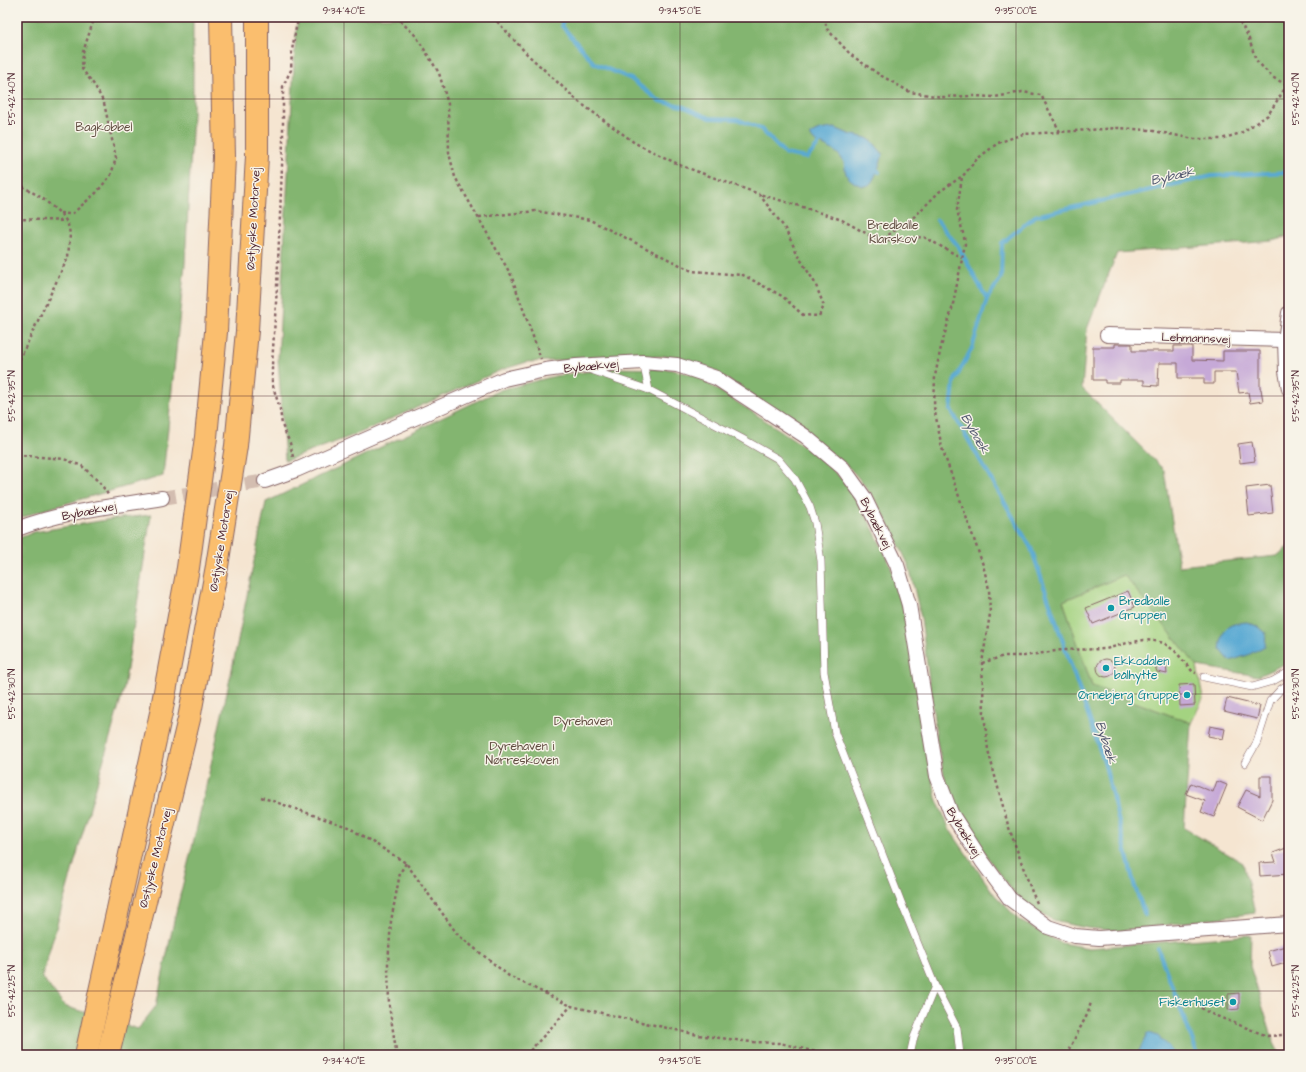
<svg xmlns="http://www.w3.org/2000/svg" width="1306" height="1072" font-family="'Architects Daughter',sans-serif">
<rect width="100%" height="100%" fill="#f7f3e8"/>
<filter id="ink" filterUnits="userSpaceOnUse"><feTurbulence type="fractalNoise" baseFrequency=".025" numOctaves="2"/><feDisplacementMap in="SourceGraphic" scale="8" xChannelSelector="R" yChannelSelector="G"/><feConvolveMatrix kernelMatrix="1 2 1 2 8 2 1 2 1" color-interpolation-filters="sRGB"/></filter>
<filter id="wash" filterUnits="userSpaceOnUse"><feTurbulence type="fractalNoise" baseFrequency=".012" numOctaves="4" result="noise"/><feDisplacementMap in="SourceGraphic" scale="16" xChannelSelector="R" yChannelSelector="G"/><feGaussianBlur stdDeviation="0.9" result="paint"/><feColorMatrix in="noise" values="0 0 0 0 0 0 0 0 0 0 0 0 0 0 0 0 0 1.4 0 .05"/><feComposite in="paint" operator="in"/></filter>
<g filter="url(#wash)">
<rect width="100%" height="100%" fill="#f5e5d1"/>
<polygon fill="#a4d381" stroke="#777956" points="1124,575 1197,666 1203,699 1191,723 1092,686 1063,601"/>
<g fill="#83b56f" stroke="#666a4d">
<polygon points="17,17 193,17 193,113 185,264 163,476 36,512 17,520"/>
<polygon points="298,17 1289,17 1289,236 1272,241 1117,253 1087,329 1082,388 1164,470 1179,566 1277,556 1289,546 1289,662 1258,676 1197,666 1124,575 1063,601 1092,686 1191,723 1184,828 1243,863 1255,913 1120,931 1087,928 1058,922 1036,912 1014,893 992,864 955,804 946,783 937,742 921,618 909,566 892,530 878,505 862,482 847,465 717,372 706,366 668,356 527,362 501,370 362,432 285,461 278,359 295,46"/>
<polygon points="612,368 668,369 695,375 783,432 817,455 846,483 867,517 887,557 897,584 905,615 936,798 950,830 994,894 1020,921 1061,943 1089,948 1251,935 1250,966 1274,1043 1280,1055 17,1055 17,539 34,532 112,519 151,515 124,688 42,977 64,1006 138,1029 156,1006 175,916 197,827 231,674 266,502 500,390 555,376"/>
</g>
<g fill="#58a9d3" stroke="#51647f">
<path d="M835 128 849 134 867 138 873 142 883 154C881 161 879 166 877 172 872 182 870 190 857 184 854 182 850 180 847 176 844 171 846 164 842 159 835 147 818 146 809 136 817 129 824 129 835 128Z"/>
<path d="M1247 622 1259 627 1266 633 1265 646 1248 655 1230 661 1220 649C1223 628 1225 624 1247 622Z"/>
<polygon points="1150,1033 1158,1036 1176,1055 1137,1055 1147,1034"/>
</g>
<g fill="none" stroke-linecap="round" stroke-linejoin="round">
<g stroke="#58a9d3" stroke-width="4">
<polyline points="562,17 562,26 594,63 631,79 659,101 682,106 710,118 737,119 761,129 785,154 807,158 819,144"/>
<polyline points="877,170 879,172"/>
<polyline points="937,220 958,246 987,299"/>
<polyline points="1145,915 1134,884 1105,765 1031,548 951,410 954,382 972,348 987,299 1001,278 1002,243 1035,216 1212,176 1289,172"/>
<polyline points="1158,949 1198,1055"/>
</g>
</g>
<g id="blocks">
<g fill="#c6a9d7">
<polygon points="1115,344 1132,344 1132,351 1174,351 1174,346 1192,346 1192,360 1223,361 1223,351 1260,351 1260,389 1261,389 1263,401 1250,403 1248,392 1239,393 1236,372 1214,372 1214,384 1204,384 1204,378 1178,378 1178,363 1159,363 1158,386 1144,385 1144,380 1120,380 1120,383 1105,383 1105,380 1093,380 1093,347 1115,347"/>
<polygon points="1252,442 1255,461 1240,463 1238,444"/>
<polygon points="1270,485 1273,513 1249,516 1246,488"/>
<polygon points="1128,591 1135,607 1093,624 1086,608"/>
<circle cx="1106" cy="668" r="9"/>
<polygon points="1159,662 1166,664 1167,674 1157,672 1155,666"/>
<polygon points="1194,684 1195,705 1180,706 1179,685"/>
<polygon points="1227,698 1260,706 1257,719 1224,711"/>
<polygon points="1210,726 1225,729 1223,739 1208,736"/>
<polygon points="1260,776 1272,776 1272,800 1262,820 1237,807 1246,790 1260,796"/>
<polygon points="1217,781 1227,785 1214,817 1201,812 1205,801 1186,794 1191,783 1213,792"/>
<polygon points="1289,847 1289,874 1260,876 1259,863 1276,862 1273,853"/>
<polygon points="1289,945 1289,962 1272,967 1268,951"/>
<polygon points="1239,993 1239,1009 1228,1010 1228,994"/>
</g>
</g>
</g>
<g filter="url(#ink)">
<use href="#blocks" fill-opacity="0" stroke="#866465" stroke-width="1"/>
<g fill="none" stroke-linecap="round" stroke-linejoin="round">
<polyline stroke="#d3bdb0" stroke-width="14" stroke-dasharray="14 7" stroke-linecap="butt" points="162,498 265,481"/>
<defs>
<g id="service">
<polyline points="643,362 649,390"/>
<polyline points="588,369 649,390 741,438 778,459 795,479 810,507 815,523 821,561 824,672 835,733 903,907 935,986 957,1028 960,1055"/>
<polyline points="1204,677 1252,687 1273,681 1289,672"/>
<polyline points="1245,763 1257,742 1270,701 1281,689 1289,684"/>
<polyline points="910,1055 914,1037 935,986"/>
</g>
<g id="minor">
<polyline points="1289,313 1285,340 1286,371 1289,389"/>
<polyline points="1107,335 1285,340"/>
<polyline points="265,481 296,470 504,379 545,370 576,366 643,362 677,365 716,378 805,436 843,468 864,497 897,565 909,605 937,776 951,813 982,861 1010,899 1048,927 1075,936 1099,938 1289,924"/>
<path d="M17 529C63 511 114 506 162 498"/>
</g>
<g id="motorway">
<polyline points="86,1055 161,713 188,568 206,437 216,332 224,157 221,17"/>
<polyline points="108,1055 189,719 217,566 236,446 247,331 257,156 257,17"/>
</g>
</defs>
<use href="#service" stroke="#866465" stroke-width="8"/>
<use href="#minor" stroke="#866465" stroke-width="16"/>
<use href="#motorway" stroke="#866465" stroke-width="24"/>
<g stroke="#866465" stroke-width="2.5" stroke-dasharray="3 3" stroke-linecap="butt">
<polyline points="396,17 416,36 439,73 448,104 449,153 455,177 511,275 541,359"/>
<polyline points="493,17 527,54 579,102 635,143 682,166 759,194"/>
<polyline points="824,17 827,29 851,55 880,75 910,92 942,97 973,96 995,97 1022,92 1041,95 1060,132"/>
<polyline points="1237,17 1248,36 1256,60 1272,77 1287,85"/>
<polyline points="17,183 42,198 60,213 67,222 69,228 70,235 68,257 17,365"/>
<polyline points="60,213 69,214 73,213 96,193 111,175 116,158 104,103 95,86 82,69 83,52 93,22 93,17"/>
<polyline points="479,217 536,211 590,220 692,271 743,275 782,296 803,315 819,316 824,306 815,283 799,257 784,227 759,194 806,208 842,220 880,241 915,216 939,192 961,177"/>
<polyline points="17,219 66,221"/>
<polyline points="882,241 906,238 924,237 962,258"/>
<polyline points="17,455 64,459 82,466 99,482 106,491 108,495"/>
<polyline points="293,457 290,443 282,425 280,409 272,383 272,365 277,287 283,142 283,86 291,70 292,50 296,28 299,17"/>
<polyline points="982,663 1004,656 1024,656 1062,650 1106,649 1127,643 1144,640 1155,641 1164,643 1175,651 1193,672 1196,673"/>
<polyline points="261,797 348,827 406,863 458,935 509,976 571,1006"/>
<polyline points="1037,903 1032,892 1008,825 988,750 984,713 982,663 990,614 989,589 983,565 942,448 934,407 935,376 941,347 952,309 965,244 964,237 957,210 962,177 977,159 998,143 1023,134 1060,132 1118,128 1149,130 1194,139 1221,139 1241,133 1268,115 1287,85 1289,78"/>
<polyline points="1191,1001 1209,1013 1267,1036 1283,1035 1289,1033"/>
<polyline points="395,1055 396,1050 389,1005 388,964 391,921 400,873 406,863"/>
<polyline points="526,1055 571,1006 698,1035 751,1042 780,1043 828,1055"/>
<polyline points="1066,1055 1088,1013 1091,1002"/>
</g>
<use href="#service" stroke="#fff" stroke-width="7"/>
<use href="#minor" stroke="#fff" stroke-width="14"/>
<use href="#motorway" stroke="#fabe6e" stroke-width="22"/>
</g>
</g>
<path fill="none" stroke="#4a1f2b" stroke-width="1" stroke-opacity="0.45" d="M344 17V1055M680 17V1055M1016 17V1055M17 99H1289M17 396H1289M17 694H1289M17 991H1289"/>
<g fill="#0f9aa8" stroke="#f7f3e8" stroke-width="1.5">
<circle cx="1111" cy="608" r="4"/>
<circle cx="1106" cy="668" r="4"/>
<circle cx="1187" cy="695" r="4"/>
<circle cx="1233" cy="1002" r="4"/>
</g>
<g text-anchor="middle" stroke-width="3" stroke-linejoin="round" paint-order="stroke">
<g font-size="12" fill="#604c40" stroke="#f7f3e8">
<text x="104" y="131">Bagkobbel</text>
<text x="893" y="229">Bredballe<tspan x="893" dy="14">Klarskov</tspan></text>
<text x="583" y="725">Dyrehaven</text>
<text x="522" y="750">Dyrehaven i<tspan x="522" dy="14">Nørreskoven</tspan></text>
</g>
<g font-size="12" fill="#4a1f2b" stroke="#f7f3e8">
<text transform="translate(253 219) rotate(-87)" y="4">Østjyske Motorvej</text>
<text transform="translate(1196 338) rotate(2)" y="4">Lehmannsvej</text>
<text transform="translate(591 366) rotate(-5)" y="4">Bybækvej</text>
<text transform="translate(89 511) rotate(-11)" y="4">Bybækvej</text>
<text transform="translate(876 523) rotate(63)" y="4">Bybækvej</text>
<text transform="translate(221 541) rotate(-81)" y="4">Østjyske Motorvej</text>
<text transform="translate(964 832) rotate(59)" y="4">Bybækvej</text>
<text transform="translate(155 858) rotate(-76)" y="4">Østjyske Motorvej</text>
</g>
<g font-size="12" fill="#0d838f" stroke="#f7f3e8" text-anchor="start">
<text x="1119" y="605">Bredballe<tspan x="1119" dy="14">Gruppen</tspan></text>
<text x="1114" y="665">Ekkodalen<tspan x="1114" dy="14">bålhytte</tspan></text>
<text x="1179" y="699" text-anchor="end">Ørnebjerg Gruppe</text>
<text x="1225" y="1006" text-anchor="end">Fiskerhuset</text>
</g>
<g font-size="13" font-style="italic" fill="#50566e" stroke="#f7f3e8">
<text transform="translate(1172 175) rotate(-13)" y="5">Bybæk</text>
<text transform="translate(976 433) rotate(60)" y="5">Bybæk</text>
<text transform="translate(1107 742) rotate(72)" y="5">Bybæk</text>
</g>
</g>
<rect width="1306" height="1072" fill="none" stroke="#f7f3e8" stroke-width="44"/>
<rect x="22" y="22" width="1262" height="1028" fill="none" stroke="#4a1f2b" stroke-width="1.5"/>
<g font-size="10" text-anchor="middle" fill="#4a1f2b">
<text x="344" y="14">9°34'40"E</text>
<text x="680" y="14">9°34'50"E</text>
<text x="1016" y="14">9°35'00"E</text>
<text transform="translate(11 99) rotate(-90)" y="4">55°42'40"N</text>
<text transform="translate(1295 99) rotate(-90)" y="4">55°42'40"N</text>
<text transform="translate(11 396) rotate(-90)" y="4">55°42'35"N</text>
<text transform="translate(1295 396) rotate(-90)" y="4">55°42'35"N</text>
<text transform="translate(11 694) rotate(-90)" y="4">55°42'30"N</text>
<text transform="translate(1295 694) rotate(-90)" y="4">55°42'30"N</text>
<text transform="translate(11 991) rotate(-90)" y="4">55°42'25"N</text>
<text transform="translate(1295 991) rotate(-90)" y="4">55°42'25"N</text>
<text x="344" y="1064">9°34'40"E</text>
<text x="680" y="1064">9°34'50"E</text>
<text x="1016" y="1064">9°35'00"E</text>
</g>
</svg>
